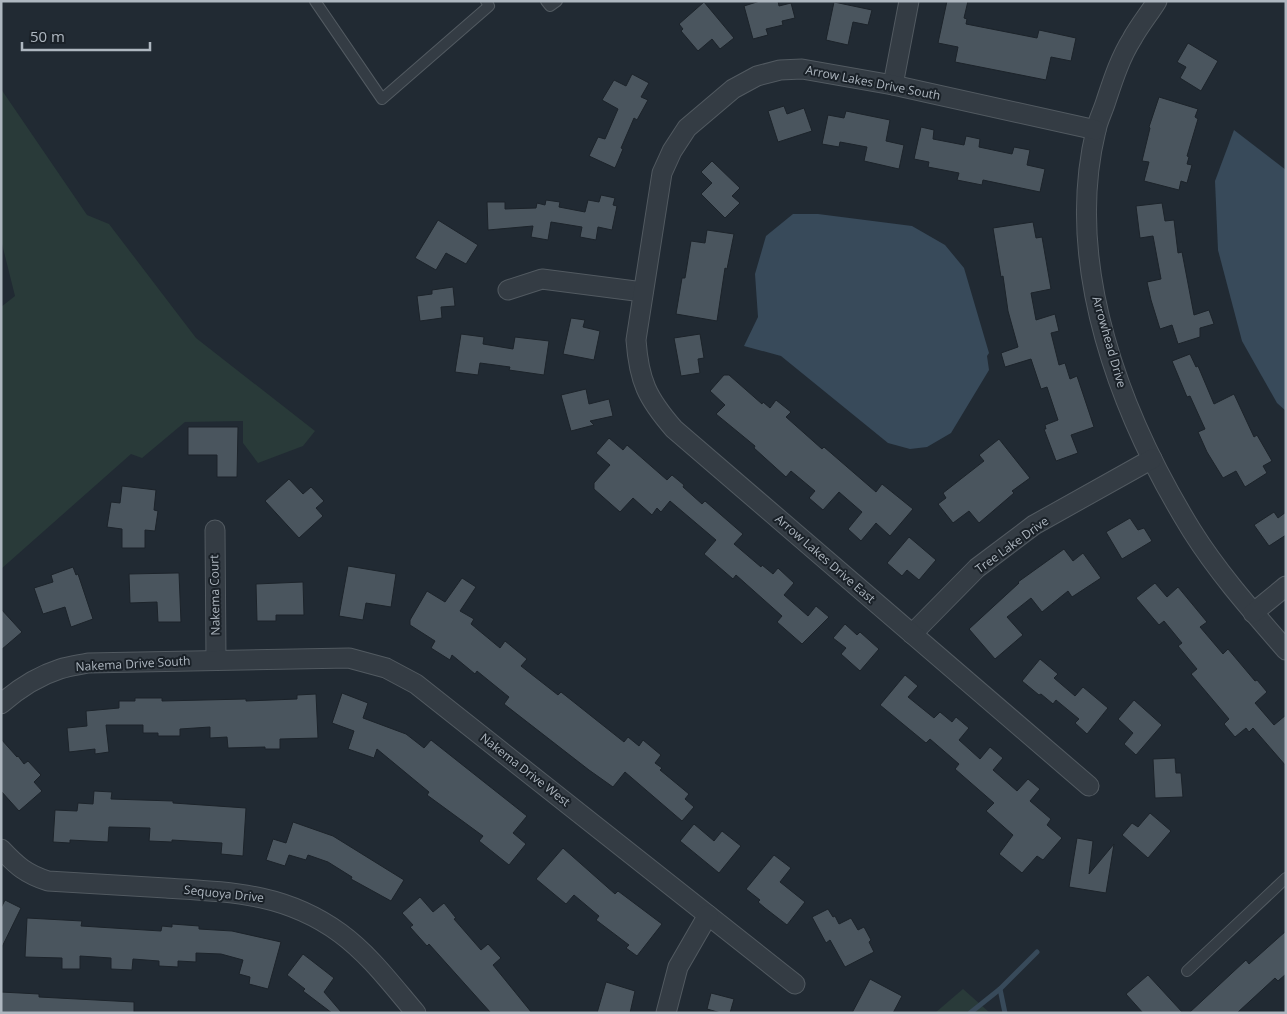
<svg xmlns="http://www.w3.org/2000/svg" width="1287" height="1014" font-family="'Open Sans',sans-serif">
<rect width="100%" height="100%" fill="#212a33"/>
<g fill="#293a39">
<polygon points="1,89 87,215 109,224 196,338 315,431 303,446 258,463 243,443 243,421 185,422 142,458 131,454 1,569 1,307 15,296 1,240"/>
<polygon points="963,989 990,1013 935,1013"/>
</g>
<g fill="#384a5a">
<polygon points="1234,130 1286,170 1286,411 1277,403 1242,341 1218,250 1215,181"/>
<polygon points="793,214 818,214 912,226 945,245 964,268 989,353 987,356 989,370 951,433 927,447 910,449 888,443 781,356 744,346 758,317 755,274 766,236"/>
</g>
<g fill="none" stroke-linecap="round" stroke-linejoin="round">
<g stroke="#384a5a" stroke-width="5">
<polyline points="1000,989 1005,1013"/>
<polyline points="970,1013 1000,989 1037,952"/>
</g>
</g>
<g fill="#4a555e" stroke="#1c232a">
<polygon points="760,1 778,1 779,6 791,3 795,18 782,21 783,25 766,29 768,35 753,39 744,6"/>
<polygon points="947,1 968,1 964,18 967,19 966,24 1037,38 1039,30 1076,38 1071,61 1051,57 1046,80 955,62 958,47 938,43"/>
<polygon points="704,2 734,38 720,49 712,39 698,51 681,31 683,29 679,24"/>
<polygon points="834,2 872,10 868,25 853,22 848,45 826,40"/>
<polygon points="1188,43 1218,61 1201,91 1180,78 1186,67 1177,62"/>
<polygon points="632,74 649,83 641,97 648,100 637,120 634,118 621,148 623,149 615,168 589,156 598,137 605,139 618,109 602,100 614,80 626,86"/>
<polygon points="1159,97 1198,109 1195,117 1198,119 1187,156 1189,157 1187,164 1192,165 1187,183 1181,181 1179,190 1144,181 1149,162 1142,161 1150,128 1149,127"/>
<polygon points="784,106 787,114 804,108 812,131 778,142 768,111"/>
<polygon points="846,111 890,120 886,141 904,145 899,169 864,161 867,147 840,142 839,147 822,144 828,115 844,118"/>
<polygon points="921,127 934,130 933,139 964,145 966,136 980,139 979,147 1012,154 1014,147 1030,150 1027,165 1045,169 1040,192 983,180 982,185 957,180 959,173 928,167 929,162 914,159"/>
<polygon points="712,161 740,188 732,196 740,203 725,218 701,194 712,183 701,172"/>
<polygon points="601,195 615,198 613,205 617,206 612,230 598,227 596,240 580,237 582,227 551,222 548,240 531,237 533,226 488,230 487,202 505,202 505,209 536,208 537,203 545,205 546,200 560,202 559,207 585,212 588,200 599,202"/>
<polygon points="1162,203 1165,221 1174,220 1178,253 1182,252 1194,315 1209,310 1214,324 1200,328 1200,337 1178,344 1172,325 1160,329 1151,300 1147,282 1161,279 1153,236 1140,238 1136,206"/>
<polygon points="438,220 478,245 466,264 446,253 436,270 415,258"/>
<polygon points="1033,222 1036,238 1042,237 1051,289 1031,293 1036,320 1055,314 1059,331 1051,333 1059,365 1065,363 1070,379 1077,376 1094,427 1071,435 1078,453 1056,461 1044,429 1046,429 1045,425 1058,420 1047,387 1041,389 1031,359 1005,367 1001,353 1018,347 1008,311 1003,276 1001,277 993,228"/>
<polygon points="707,230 734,234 727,269 725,268 717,321 676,314 682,278 685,278 691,241 705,243"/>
<polygon points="453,287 455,306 441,307 442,318 420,321 417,296 432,294 432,290"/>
<polygon points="571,318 585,320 583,327 600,331 594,360 563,354"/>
<polygon points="461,334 484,337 483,344 513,349 515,337 549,341 544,375 509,370 510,367 480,363 478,375 455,372"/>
<polygon points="700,334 704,358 698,359 700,373 681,376 674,338"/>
<polygon points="1190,354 1196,367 1198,366 1214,404 1234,394 1254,437 1257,435 1272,461 1263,466 1267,473 1245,487 1236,471 1223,478 1207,452 1198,432 1205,429 1190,396 1187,397 1172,361"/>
<polygon points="724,375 729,375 762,404 763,402 770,408 776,400 791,412 786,417 822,449 824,447 876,492 882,484 913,509 890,536 876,523 861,541 848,529 862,512 839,492 823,510 809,498 815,491 791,471 786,477 754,448 755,446 716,414 725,405 710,391"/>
<polygon points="586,389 589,404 609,399 613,416 590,421 594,425 571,431 561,395"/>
<polygon points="188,427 238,427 237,477 217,477 217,455 188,455"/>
<polygon points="609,438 623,450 627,445 667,480 672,475 684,485 683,487 702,504 705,501 743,534 734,544 761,567 762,565 773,574 778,568 794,583 784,595 808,616 816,606 829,617 802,644 777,622 782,616 736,575 733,579 704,554 716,540 670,501 661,512 657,508 652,515 633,498 620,512 594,489 594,483 610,465 596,453"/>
<polygon points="999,439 1030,478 1012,491 1014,493 979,523 969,511 953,523 938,504 946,498 943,493 984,461 979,455"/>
<polygon points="289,479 303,494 311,487 324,501 316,508 323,516 299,538 265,501"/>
<polygon points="122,486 156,490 154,510 158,511 155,531 145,530 145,548 122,548 122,529 107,527 111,502 120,503"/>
<polygon points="1274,512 1278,518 1286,512 1286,535 1269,546 1254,525"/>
<polygon points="1130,518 1138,530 1144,528 1152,541 1122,559 1106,532"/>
<polygon points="909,537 936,560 919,580 907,570 902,576 887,563"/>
<polygon points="1064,549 1073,561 1083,553 1101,578 1072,597 1068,591 1042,612 1031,598 1007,617 1023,635 995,659 969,629 1019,583 1018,582"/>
<polygon points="348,566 396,574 391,607 366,603 363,620 339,616"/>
<polygon points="73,567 76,575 78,574 93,619 71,627 65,607 43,614 34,588 53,582 51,575"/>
<polygon points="176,573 179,573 181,622 158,622 157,602 130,603 129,574"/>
<polygon points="462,578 476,587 460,611 474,619 471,624 500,648 505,641 527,659 521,666 558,695 561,692 624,742 628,737 639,746 643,740 661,755 655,763 662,768 660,770 689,794 685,799 694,807 682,821 625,772 613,787 589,770 504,704 509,697 477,671 475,674 452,655 450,660 431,648 435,641 410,625 410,620 427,591 445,602"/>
<polygon points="303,582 304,615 276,615 276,621 257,621 256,584"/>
<polygon points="1155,583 1167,597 1178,587 1207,622 1200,627 1223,654 1228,649 1255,681 1257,680 1267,692 1255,703 1274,725 1286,715 1286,766 1253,728 1249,732 1246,728 1235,737 1224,724 1229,719 1191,674 1197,669 1178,646 1182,643 1164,621 1159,625 1136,598"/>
<polygon points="1,609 22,632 1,650"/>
<polygon points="845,624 857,635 860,632 879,649 860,671 841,654 846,648 833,638"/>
<polygon points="1040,659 1058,674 1054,678 1075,696 1083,687 1108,708 1087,734 1075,723 1079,719 1056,700 1053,704 1041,694 1039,695 1022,681"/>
<polygon points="905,675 918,686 908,697 934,718 940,712 952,722 956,717 969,728 959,740 980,759 990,747 1003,758 993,770 1017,791 1028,779 1040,789 1030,801 1051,819 1047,825 1062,838 1043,860 1037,856 1022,873 999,854 1013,835 986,811 994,803 955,769 959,764 930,739 926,743 880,705"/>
<polygon points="342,693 368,703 363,718 406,734 424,748 431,740 527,816 513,833 526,844 509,865 479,841 483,836 427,795 429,792 377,749 374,758 348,749 354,731 332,723"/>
<polygon points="316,694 318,738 280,739 280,749 265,749 265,747 228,748 227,737 210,738 210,727 180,729 180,736 158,736 158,733 143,733 143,725 106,725 109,752 95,754 95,749 69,752 67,728 87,726 86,711 119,708 119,701 135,701 135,698 162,698 162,701 246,699 246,701 297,699 297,695"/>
<polygon points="1134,700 1162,725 1136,755 1124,744 1133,733 1118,719"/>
<polygon points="1,739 17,757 18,756 24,764 28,761 41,775 34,782 42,791 19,811 1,791"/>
<polygon points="1175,758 1176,773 1181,773 1183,797 1155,798 1153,759"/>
<polygon points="94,791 112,792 111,799 173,801 173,803 246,808 243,856 221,854 222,843 172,840 172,842 149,841 150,828 109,827 108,842 70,840 70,843 53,842 55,810 77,811 78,803 93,804"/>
<polygon points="1150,813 1171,831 1148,858 1122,835 1132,823 1138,827"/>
<polygon points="293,822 333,836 404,880 391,901 351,879 352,877 328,862 308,855 306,860 289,855 285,866 266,860 273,839 286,843"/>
<polygon points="694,824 714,841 722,831 741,846 719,873 680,841"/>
<polygon points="1077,838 1093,841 1089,874 1114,844 1106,893 1069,887"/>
<polygon points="563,848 615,894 618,891 662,924 637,956 626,948 629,945 596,920 599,916 574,895 566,904 536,879"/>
<polygon points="774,855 791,868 780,882 805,902 787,925 765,908 758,902 760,900 746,889"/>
<polygon points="420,897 433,912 444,903 456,918 454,919 481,950 488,944 501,958 493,965 532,1013 491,1013 429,944 427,946 410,927 413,925 402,913"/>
<polygon points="5,900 21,908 1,949 1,908"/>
<polygon points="828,909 833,917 835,916 839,924 851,918 858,930 864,927 871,940 869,942 874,952 845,967 830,940 826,943 812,917"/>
<polygon points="27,918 82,921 81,926 161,931 162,926 172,927 172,924 199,926 199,929 232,931 281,942 268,989 249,984 250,977 239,974 243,960 221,954 196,953 196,962 178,961 178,967 159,966 159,961 133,959 132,970 111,969 111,958 80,956 80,969 62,969 62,958 25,957"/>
<polygon points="1286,931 1286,974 1278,981 1275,978 1237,1013 1189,1013 1246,960 1249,964"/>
<polygon points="303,954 334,978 324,992 342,1013 332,1013 303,991 305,989 287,975"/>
<polygon points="1148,975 1183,1013 1143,1013 1126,994"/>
<polygon points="870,979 902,996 893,1013 852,1013"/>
<polygon points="606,982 635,991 630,1013 597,1013"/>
<polygon points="1,992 39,994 39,997 134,1002 134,1013 1,1013"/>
<polygon points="711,993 734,999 730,1013 721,1013 707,1009"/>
</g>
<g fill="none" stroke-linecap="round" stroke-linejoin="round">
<defs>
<g id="service">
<polyline points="315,1 382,99 489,6 486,1"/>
<polyline points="546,1 550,6 557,1"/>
<polyline points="1187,971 1286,878"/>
</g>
<g id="minor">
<path d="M1157 1C1149 14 1139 26 1132 39 1120 58 1113 80 1106 101 1103 111 1098 120 1096 130 1063 266 1121 416 1192 531 1219 574 1253 612 1286 650"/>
<polyline points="893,85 909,1"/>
<polyline points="508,290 542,279 643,292"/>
<polyline points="215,530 216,660"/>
<polyline points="1253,613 1286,586"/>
<polyline points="912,634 977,568 1034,525 1152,459"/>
<path d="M1 704C18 689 38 676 60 669 69 666 78 665 88 663L349 658 386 668 416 684 795 984"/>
<path d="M1089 786 674 429C647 398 639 381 636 340L662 173 672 151 687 128 733 89 757 76 780 70 802 69 893 85 1096 130"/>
<path d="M1 849C17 866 26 874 48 881 88 883 127 886 166 888 231 892 285 893 340 933 370 955 392 985 416 1013"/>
<polyline points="666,1013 678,967 708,915"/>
</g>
</defs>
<use href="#service" stroke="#525a61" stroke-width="12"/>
<use href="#minor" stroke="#525a61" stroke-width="21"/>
<use href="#service" stroke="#343c44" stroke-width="10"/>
<use href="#minor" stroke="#343c44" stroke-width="19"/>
</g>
<g text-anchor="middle" stroke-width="4" stroke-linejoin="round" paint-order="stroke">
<g font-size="12" fill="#aeb7c0" stroke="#1a2128">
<text transform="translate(873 83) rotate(11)" y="4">Arrow Lakes Drive South</text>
<text transform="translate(1109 342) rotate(74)" y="4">Arrowhead Drive</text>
<text transform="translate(1012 545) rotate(-36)" y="4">Tree Lake Drive</text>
<text transform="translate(825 559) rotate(41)" y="4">Arrow Lakes Drive East</text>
<text transform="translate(215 595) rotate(-91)" y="4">Nakema Court</text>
<text transform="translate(133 664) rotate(-3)" y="4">Nakema Drive South</text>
<text transform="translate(525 770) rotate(38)" y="4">Nakema Drive West</text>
<text transform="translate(224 894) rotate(6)" y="4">Sequoya Drive</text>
</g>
</g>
<rect width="1287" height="1014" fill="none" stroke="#aeb7c0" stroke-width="5"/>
<path d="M22 42v8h128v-8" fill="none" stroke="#aeb7c0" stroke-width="2.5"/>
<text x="30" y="42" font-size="15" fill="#aeb7c0" stroke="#1a2128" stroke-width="4" paint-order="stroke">50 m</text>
</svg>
